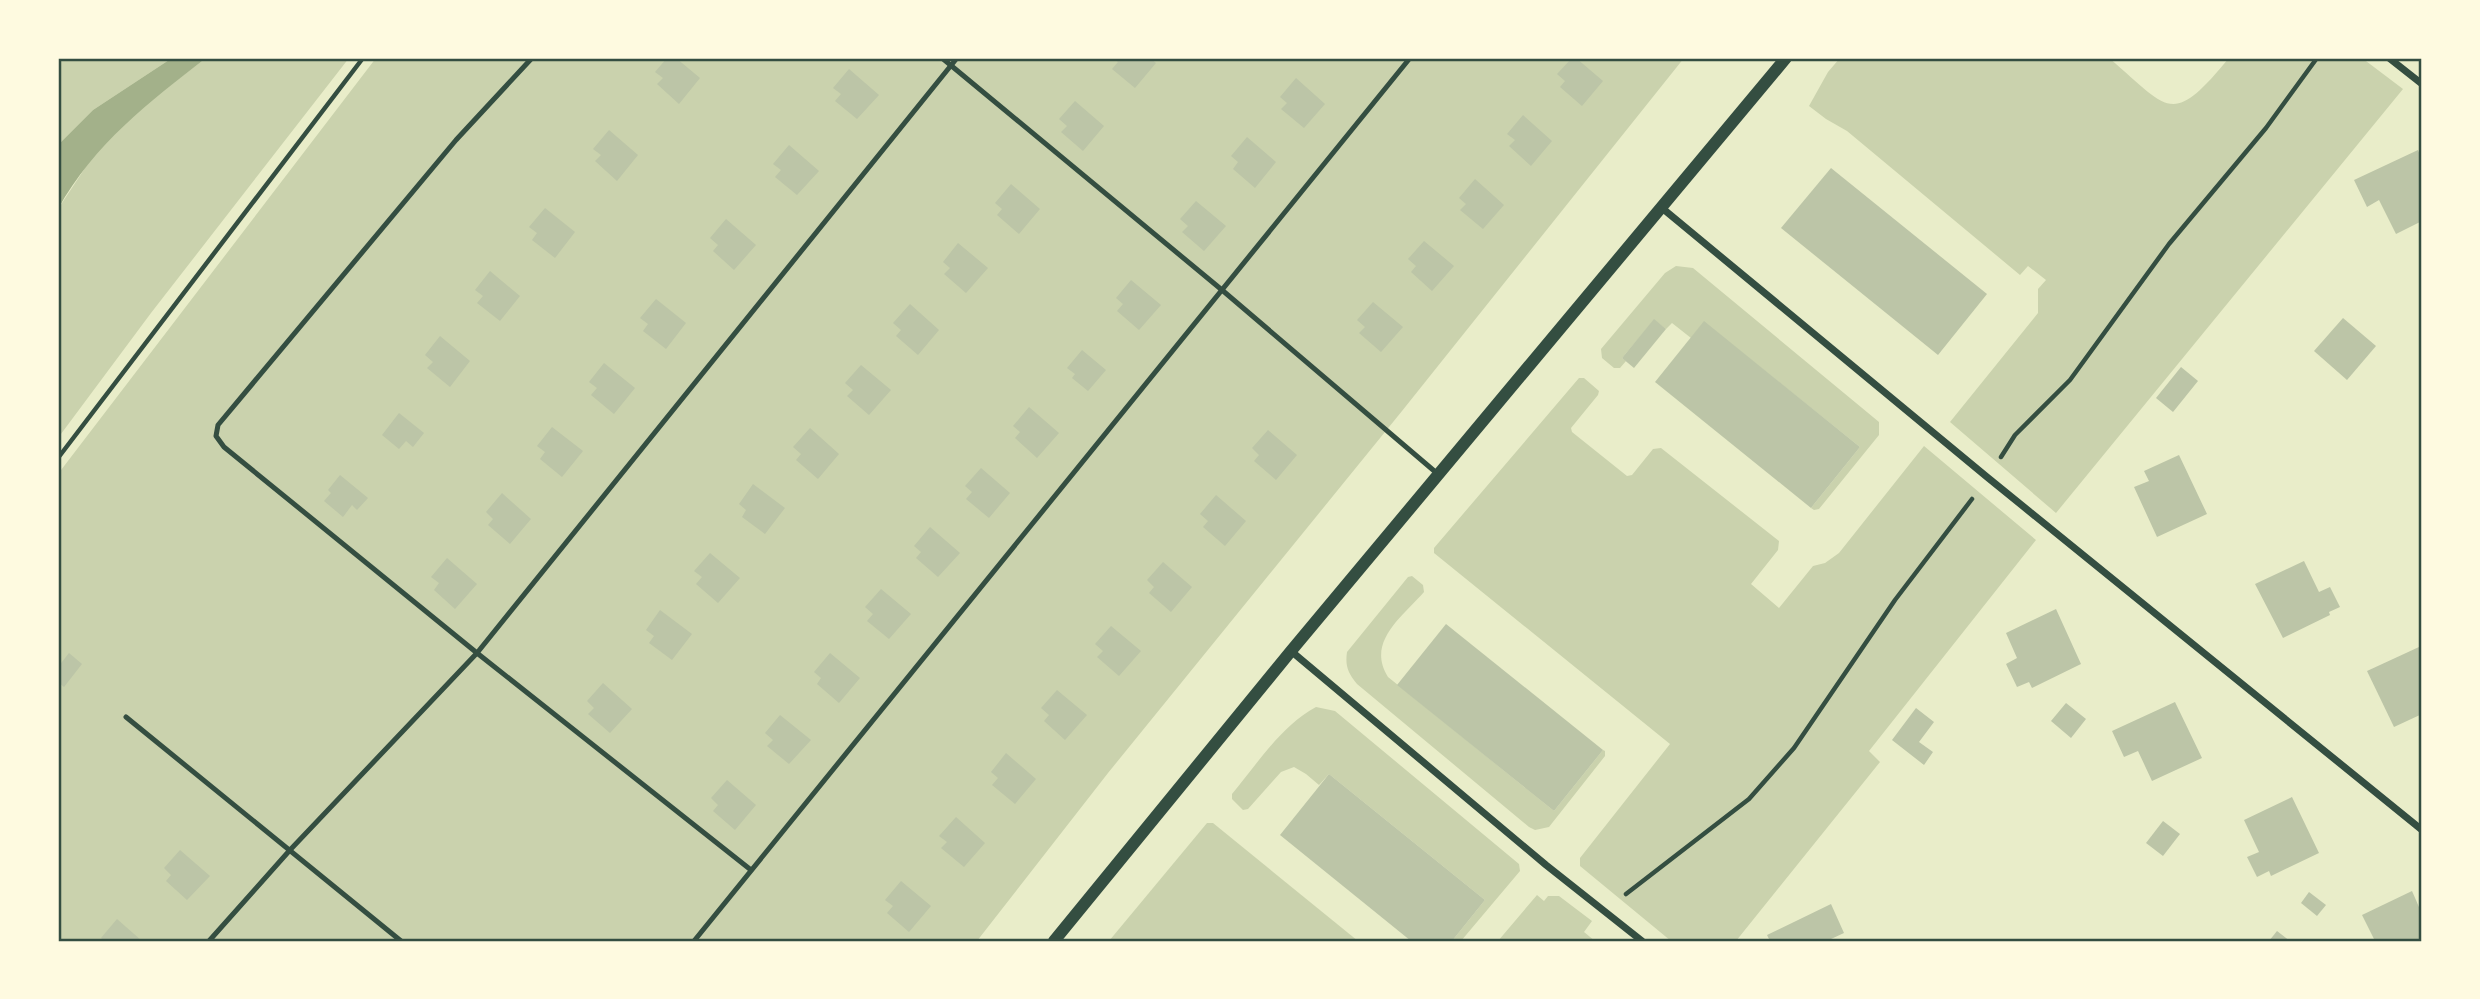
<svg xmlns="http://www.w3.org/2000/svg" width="2480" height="999" font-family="Karla,sans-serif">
<rect width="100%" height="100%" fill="#e9edc9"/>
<g fill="#cad2ad">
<polygon points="58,58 172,58 93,110 58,145"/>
<polygon points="206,58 349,58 151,313 58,438 58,209 91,159 113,135 144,105"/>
<polygon points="376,58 1684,58 1402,411 1108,773 977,941 58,941 58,474"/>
<path d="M1840 58H2109C2170 110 2171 128 2229 58H2362L2403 89 2056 513 1950 422 2038 313V289L2046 280 2028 266 2020 275 1847 131 1826 119 1809 106 1828 72Z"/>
<polygon points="1676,266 1693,268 1879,422 1879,435 1819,509 1814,510 1811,508 1860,447 1704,322 1691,338 1672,323 1666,329 1654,320 1622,358 1626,361 1620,368 1614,368 1602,358 1601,349 1665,273"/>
<polygon points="1579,378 1584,378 1599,391 1598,395 1571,428 1572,432 1627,476 1632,475 1653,449 1661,448 1779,541 1778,550 1751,584 1779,608 1813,566 1825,563 1839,553 1924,446 2036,540 1869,751 1880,762 1736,941 1671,941 1580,866 1580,858 1670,744 1434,553 1434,548"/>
<path d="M1412 576 1423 585 1424 592C1402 617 1366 642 1388 677L1554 811 1603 750 1605 751V756L1549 827 1535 830 1529 827 1357 684C1348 673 1345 666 1347 652L1408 577Z"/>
<path d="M1316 707 1335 711 1519 864 1520 871 1461 941H1452L1485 900 1329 774 1319 785 1306 774 1294 767 1281 772 1248 809 1243 810 1232 799V794C1257 764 1281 726 1316 707Z"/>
<polygon points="1207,823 1213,823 1358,941 1109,941"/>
<polygon points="1537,895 1544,901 1548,896 1559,896 1592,921 1584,932 1595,941 1498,941"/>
</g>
<path fill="#a3b18a" d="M172 58H206C149 102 94 144 58 209V145L93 110Z"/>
<g fill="#bcc5a7">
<polygon points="667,58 676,58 700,78 679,104 657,84 663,78 655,72"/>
<polygon points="1112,58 1150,58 1156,63 1135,88 1112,69 1118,62"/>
<polygon points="1572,58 1576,58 1603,81 1582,106 1560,87 1565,81 1557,74"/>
<polygon points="849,69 879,95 857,119 835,101 841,94 833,88"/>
<polygon points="1296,78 1325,104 1304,128 1281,109 1287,103 1280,97"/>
<polygon points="1075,101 1104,126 1083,151 1061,132 1067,126 1059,119"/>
<polygon points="1523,115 1552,141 1531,166 1509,146 1515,140 1507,134"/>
<polygon points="609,130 638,155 617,181 595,161 601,155 593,149"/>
<polygon points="1247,137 1276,162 1255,188 1233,169 1238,162 1231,156"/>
<polygon points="789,145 819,171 797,195 775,177 781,170 773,164"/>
<polygon points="2418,150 2422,160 2422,221 2396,234 2379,200 2367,207 2354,180"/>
<polygon points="1831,168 1987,294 1938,355 1781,228"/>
<polygon points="1475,179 1504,205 1483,229 1460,210 1466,204 1459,198"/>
<polygon points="1011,184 1040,209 1019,234 997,215 1002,209 995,203"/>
<polygon points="1196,201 1226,226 1204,251 1182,232 1188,226 1180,219"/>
<polygon points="545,208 575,232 555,258 532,240 537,233 529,227"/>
<polygon points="726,219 756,245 734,270 713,251 718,245 710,238"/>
<polygon points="1424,241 1454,266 1432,291 1411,272 1416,266 1408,259"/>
<polygon points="958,243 988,268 966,293 944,274 950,268 943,262"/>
<polygon points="490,271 520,296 500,321 477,303 483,296 475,290"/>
<polygon points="1131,280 1161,305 1139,330 1117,311 1123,304 1116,298"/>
<polygon points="656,299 686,323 666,349 643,331 648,324 640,318"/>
<polygon points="1373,302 1403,327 1381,352 1359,333 1365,327 1357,320"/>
<polygon points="910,304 939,330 918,355 896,336 901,330 893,323"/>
<polygon points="2343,318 2376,346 2347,380 2314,351"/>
<polygon points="1654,319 1666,329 1634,368 1622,358"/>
<polygon points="1704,321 1860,447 1811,508 1655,382"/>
<polygon points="440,336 470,361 450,387 427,368 433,362 425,355"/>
<polygon points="1082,350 1106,370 1088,391 1072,378 1075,374 1067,368"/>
<polygon points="604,363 635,388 614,414 591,395 597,388 589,382"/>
<polygon points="861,365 891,390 869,415 847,396 853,390 845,383"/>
<polygon points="2181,367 2198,381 2173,412 2156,398"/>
<polygon points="1029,407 1059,433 1037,458 1015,438 1020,432 1013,426"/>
<polygon points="399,413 424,433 413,447 406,441 399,449 382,435"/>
<polygon points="552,427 583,451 562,477 540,459 545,452 537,446"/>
<polygon points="810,428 839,454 818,479 796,460 801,454 793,447"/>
<polygon points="1268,430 1297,455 1276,480 1254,461 1259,455 1252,448"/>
<polygon points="2179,455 2207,514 2157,537 2134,487 2149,481 2144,471"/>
<polygon points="981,468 1010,493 989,518 966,499 972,492 965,486"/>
<polygon points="340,475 368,498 357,510 352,505 343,517 324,501 331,493 328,490"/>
<polygon points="753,484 785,508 765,534 742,517 746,510 739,504"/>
<polygon points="502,493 531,519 510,544 488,525 493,519 486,512"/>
<polygon points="1216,495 1246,521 1225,546 1203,527 1208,521 1200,514"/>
<polygon points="930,527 960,553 938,577 916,558 921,552 914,546"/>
<polygon points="710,553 740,578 718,603 696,584 702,577 694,571"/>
<polygon points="447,558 477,584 455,609 434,590 439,583 431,577"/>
<polygon points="2304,561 2319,592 2330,587 2340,607 2329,612 2330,615 2283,638 2255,584"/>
<polygon points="1163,562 1192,587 1171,612 1149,593 1154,587 1147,580"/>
<polygon points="881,589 911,614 889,639 867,621 873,614 865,607"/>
<polygon points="2056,609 2081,664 2032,688 2029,682 2017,687 2006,664 2017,658 2006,633"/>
<polygon points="660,610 692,634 672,660 649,643 654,636 646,630"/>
<polygon points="1446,624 1603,750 1554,811 1397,685"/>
<polygon points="1111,626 1141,651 1119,676 1097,657 1103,651 1095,644"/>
<polygon points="2419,647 2422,654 2422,714 2394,727 2367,671"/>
<polygon points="69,653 82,664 64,687 58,682 58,667"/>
<polygon points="830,653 860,678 839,703 817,684 821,678 814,672"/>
<polygon points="603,683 632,709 610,733 588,714 594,708 587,701"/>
<polygon points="1057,690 1087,715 1065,740 1044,721 1049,715 1041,708"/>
<polygon points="2175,702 2202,758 2152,781 2138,751 2124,757 2112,731"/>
<polygon points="2066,703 2086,719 2071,738 2051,721"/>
<polygon points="1916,708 1934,722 1919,742 1933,752 1924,765 1892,740"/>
<polygon points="780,715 811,740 789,764 767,746 773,740 765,733"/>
<polygon points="1006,753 1036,779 1015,804 992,785 998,778 991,772"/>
<polygon points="1329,774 1485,900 1452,941 1411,941 1280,835"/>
<polygon points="727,780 756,805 735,830 713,811 718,805 711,798"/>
<polygon points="2292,797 2319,853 2271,876 2269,871 2257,877 2247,857 2259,852 2244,820"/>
<polygon points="956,817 985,843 964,867 941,848 947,842 939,836"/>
<polygon points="2163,821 2180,834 2163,856 2146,843"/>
<polygon points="180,850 210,876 187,900 166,881 171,875 164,868"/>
<polygon points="901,881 931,906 909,932 887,913 893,906 885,900"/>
<polygon points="2412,891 2422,914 2422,941 2375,941 2362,915"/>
<polygon points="2309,892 2326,905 2317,916 2301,903"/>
<polygon points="1831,904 1844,933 1831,939 1832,941 1770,941 1767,935"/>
<polygon points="117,919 142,941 104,941 101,938"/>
<polygon points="2277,931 2290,941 2269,941"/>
</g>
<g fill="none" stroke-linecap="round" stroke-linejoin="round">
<g stroke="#344e41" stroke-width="4.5">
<polyline points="2001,457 2015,435 2070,380 2169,244 2266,128 2317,58"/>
<polyline points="58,458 363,58"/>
<polyline points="1626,894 1749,799 1794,748 1895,600 1972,499"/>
</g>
<g stroke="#344e41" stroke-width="5">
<polyline points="532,58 456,140 218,425 216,436 224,447 477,653 751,870"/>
<polyline points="942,58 1222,290 1439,475"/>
<polyline points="126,717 401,941"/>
<polyline points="209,941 290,850 477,653 957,58"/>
<polyline points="694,941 1410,58"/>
</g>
<g stroke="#344e41" stroke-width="7">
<polyline points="2389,58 2422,84"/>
<polyline points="1662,208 1987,477 2422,830"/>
<polyline points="1291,651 1546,865 1642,941"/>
</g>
<polyline stroke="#344e41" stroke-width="12" points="1054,941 1291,651 1786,58"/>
</g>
<rect width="2480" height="999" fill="none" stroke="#fefae0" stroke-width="119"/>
<rect x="60" y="60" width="2360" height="880" fill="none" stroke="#344e41" stroke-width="2.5"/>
</svg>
